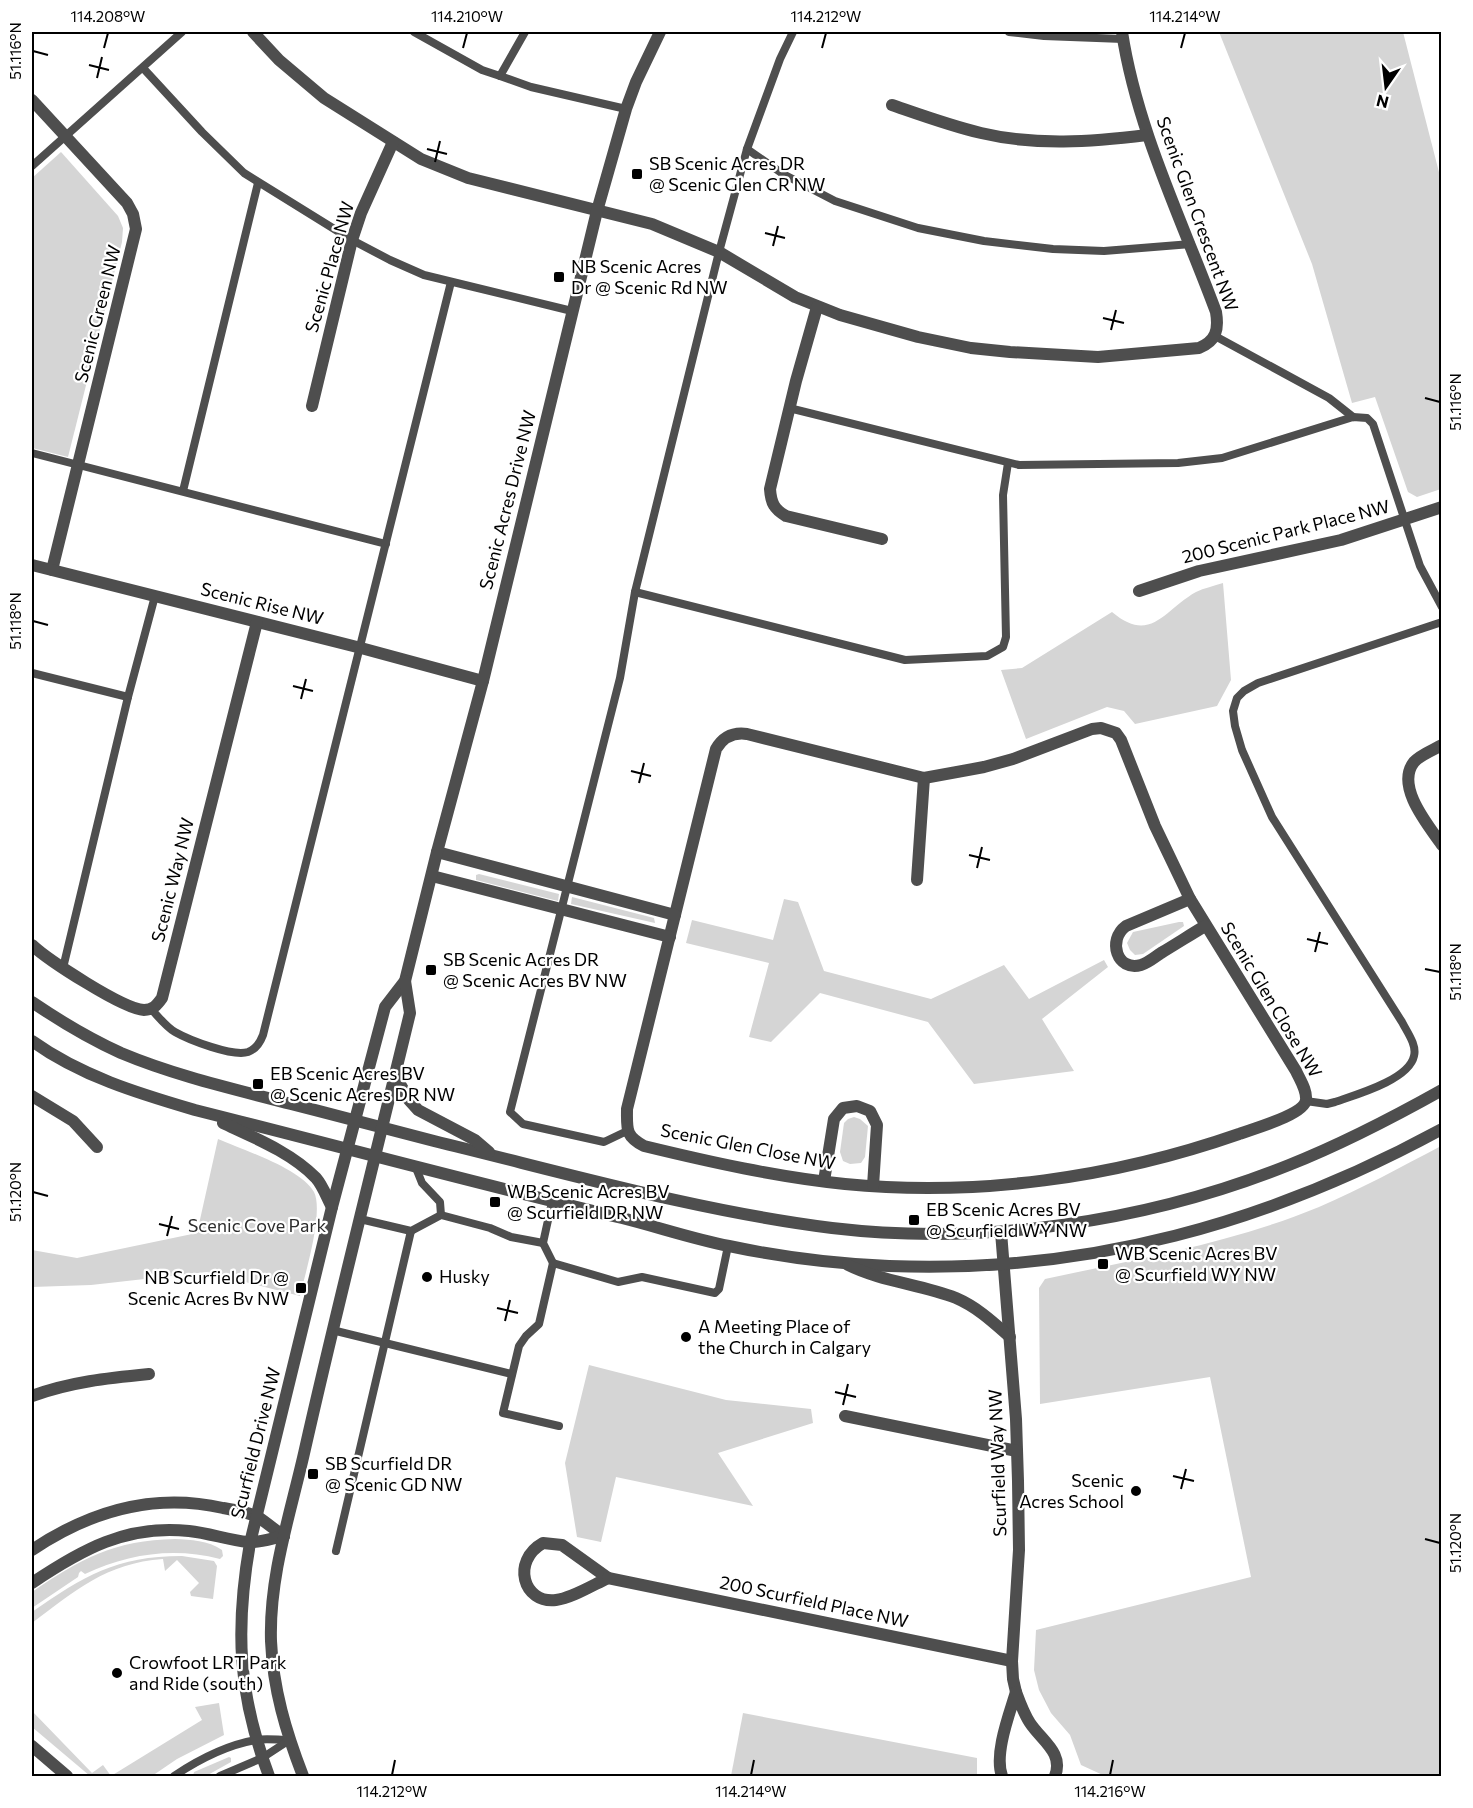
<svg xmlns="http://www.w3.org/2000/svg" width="1473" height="1808" font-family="Commissioner,sans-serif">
<rect width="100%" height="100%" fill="#fff"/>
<g fill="#d5d5d5">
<polygon points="1219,32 1403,32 1441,180 1441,489 1417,497 1408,492 1375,397 1352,403 1312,264"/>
<polygon points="61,152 118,216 123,228 122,242 68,457 32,448 32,178"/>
<path d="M1223 583 1231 680 1217 706 1135 724 1124 711 1107 707 1026 739 1001 670 1022 668 1112 612C1151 645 1165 609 1196 592 1204 588 1214 586 1223 583Z"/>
<polygon points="479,874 559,894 558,901 476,880 476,875"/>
<polygon points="572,897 654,918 655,923 571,904"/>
<polygon points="784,899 798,902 824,971 931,999 1004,965 1029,999 1104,960 1108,967 1042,1019 1074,1071 974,1084 928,1022 820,993 771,1042 749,1037 769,963 686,943 692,920 773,940"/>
<polygon points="1179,922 1183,922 1184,926 1143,954 1135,955 1130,950 1127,943 1133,932"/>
<polygon points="854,1117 860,1119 868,1126 865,1157 861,1163 850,1164 843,1161 840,1152 844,1123 848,1119"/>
<path d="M218 1139C243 1150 300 1168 314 1192 324 1212 305 1274 300 1296L207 1272 91 1285 32 1287V1250L77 1258 197 1233Z"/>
<path d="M1441 1146V1776H1105L1081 1765 1070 1735 1051 1713 1039 1690 1034 1670 1036 1630 1251 1577 1210 1377 1040 1404 1039 1288 1045 1279C1137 1259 1232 1243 1319 1207 1361 1189 1401 1167 1441 1146Z"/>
<polygon points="589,1365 726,1400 811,1409 813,1423 718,1453 753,1506 616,1477 601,1542 577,1537 565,1463"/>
<path d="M175 1539C191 1540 208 1540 222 1550L223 1556 220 1559C173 1547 128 1554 85 1574L81 1571 79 1573 78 1577 32 1608V1592C80 1559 115 1540 175 1539Z"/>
<path d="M182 1556 214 1561 217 1566 213 1599 191 1596 190 1592 199 1583 177 1560 165 1571 163 1559C106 1563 75 1591 32 1623V1612C84 1576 116 1556 182 1556Z"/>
<polygon points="219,1703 224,1735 177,1759 152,1776 90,1776 32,1727 32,1711 92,1773 103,1765 111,1776 202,1720 195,1707"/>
<polygon points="743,1713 977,1758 977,1776 731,1776"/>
<polygon points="229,1757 231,1758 231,1762 206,1776 193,1776 194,1772"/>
</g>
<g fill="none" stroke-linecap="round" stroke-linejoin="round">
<g stroke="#4e4e4e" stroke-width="8">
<polyline points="414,32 482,70 500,76"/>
<polyline points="525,32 500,76 531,87 626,109"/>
<polyline points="1009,32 1044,36 1123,39"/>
<polyline points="143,68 202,132 244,173 352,240 390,260 424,275 572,311"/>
<polyline points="747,149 783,174 835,201 918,228 984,241 1053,249 1104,251 1191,244"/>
<polyline points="32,166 182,32"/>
<polyline points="1215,336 1329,398 1353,417"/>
<polyline points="789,408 1019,465 1178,463 1222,458 1353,417 1367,418 1373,424 1420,566 1442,607"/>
<polyline points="32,453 386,544"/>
<polyline points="183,491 258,183"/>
<polyline points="635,592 905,660 987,656 1003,647 1006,637 1003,495 1008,463"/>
<polyline points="32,673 128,697"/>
<polyline points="63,968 128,697 155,596"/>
<path d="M151 1009C158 1016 166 1027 175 1032 189 1040 233 1057 248 1052 256 1049 260 1043 263 1035L451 282"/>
<path d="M1306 1101 1327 1104 1335 1102C1355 1095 1409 1080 1414 1056 1417 1045 1407 1032 1402 1022L1272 817 1242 750 1235 726 1233 711 1237 698 1244 691 1258 683 1442 622"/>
<polyline points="627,1131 604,1142 523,1124 510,1112 620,678 635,592 719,252 747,149 780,59 793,32"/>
<polyline points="416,1168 422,1183 440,1202 441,1215"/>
<polyline points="552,1202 543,1243 553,1263 539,1324 526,1336 519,1346 503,1413 559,1426"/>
<polyline points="360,1219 411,1231 441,1215 490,1228 511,1237 543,1243"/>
<polyline points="553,1263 618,1282 642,1277 715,1293 719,1289 728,1246"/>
<polyline points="332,1330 512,1374"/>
<polyline points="336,1551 411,1231"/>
<path d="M174 1776C198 1760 227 1745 256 1740 266 1738 278 1740 289 1740"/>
<polyline points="220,1776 262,1758 288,1741"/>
</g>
<g stroke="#4e4e4e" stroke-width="12">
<path d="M253 32 279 60 324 98 421 159 468 178 652 224 719 252 795 297 840 315 918 337 971 348 1010 352 1098 357 1199 348C1216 341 1219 330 1216 312 1182 220 1137 130 1122 32"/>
<polyline points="32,100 127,203 133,214 136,229 52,570"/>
<path d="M892 105C921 115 951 126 981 133 1036 146 1091 142 1147 135"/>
<path d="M817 307 796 381 770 489C771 503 774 509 786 516L882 539"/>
<polyline points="312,406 352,240 361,213 393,142"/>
<polyline points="32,565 361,648 483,681"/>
<polyline points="1139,591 1199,571 1341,540 1442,507"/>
<path d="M1101 728 1116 733 1121 740 1155 826 1190 899 1296 1071C1300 1080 1307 1090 1306 1100 1304 1115 1252 1129 1239 1134 1113 1178 977 1197 845 1184 777 1177 710 1162 644 1146 625 1136 627 1129 627 1109L716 749C723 737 733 732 747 734L924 778 984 767 1013 759 1092 729Z"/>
<path d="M1442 745C1433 750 1420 755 1414 762 1395 786 1428 825 1442 845"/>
<polyline points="437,852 675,915"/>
<polyline points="432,876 670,937"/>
<polyline points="917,880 924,778"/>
<path d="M1190 899 1126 926C1107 940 1117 972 1141 965 1148 963 1155 957 1161 953 1176 944 1190 935 1205 926"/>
<path d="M32 945C48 960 123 1009 144 1010 153 1010 157 1005 162 998L257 622"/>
<polyline points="32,1096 73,1121 97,1147"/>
<polyline points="824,1181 834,1119 843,1108 857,1106 870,1111 877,1125 873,1186"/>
<polyline points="1001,1232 1016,1419 1018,1481 1019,1550 1012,1661 1013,1679 1016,1692"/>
<path d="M32 1396C70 1382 108 1378 149 1374"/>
<polyline points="845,1416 1017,1451"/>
<path d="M543 1543 562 1545 608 1578C593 1585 572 1598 556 1600 523 1604 511 1561 543 1543Z"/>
<path d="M32 1550C90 1511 153 1492 223 1508 234 1510 248 1512 258 1517 267 1523 275 1530 284 1536"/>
<polyline points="608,1578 1012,1661"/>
<path d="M32 1583C81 1550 127 1524 189 1531 209 1533 228 1540 248 1542 259 1543 273 1538 284 1536"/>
<path d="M1002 1776C994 1754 1009 1715 1016 1692 1020 1703 1024 1714 1030 1723 1042 1741 1064 1753 1055 1776"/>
</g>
<g stroke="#4e4e4e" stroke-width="12">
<path d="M32 1002C60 1021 90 1039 121 1053 176 1076 234 1089 291 1104 339 1116 387 1129 434 1141 566 1173 697 1211 832 1228 984 1246 1147 1222 1289 1165 1342 1144 1392 1118 1442 1090"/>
<path d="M32 1041C81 1076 137 1093 195 1110 338 1146 479 1184 622 1218 658 1227 693 1239 729 1246 781 1257 836 1264 889 1266 1087 1274 1269 1223 1442 1129"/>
<polyline points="395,1075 409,1100 418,1110 475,1140 489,1152"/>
<path d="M223 1123C255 1138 292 1153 316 1178 323 1186 327 1198 332 1207"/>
<path d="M848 1265C882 1282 921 1284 956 1298 977 1307 993 1322 1010 1337"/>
<polyline points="32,1746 67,1776"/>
<path d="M269 1776C238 1694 235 1629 250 1543L332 1207 385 1007 405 981 437 852 483 681 597 211 626 109 636 82 660 32"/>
<path d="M303 1776C286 1732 273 1689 271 1641 269 1575 291 1512 305 1449 338 1303 375 1158 410 1013L405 981"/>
</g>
</g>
<path fill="none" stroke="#000" stroke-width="2" d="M104 48 108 33M463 48 467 33M822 48 826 33M1181 48 1185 33M33 51 48 55M89 65 109 70M97 78 102 57M427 149 447 154M435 162 440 141M765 233 785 238M773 246 778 226M1103 318 1124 323M1111 330 1116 310M1425 398 1440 402M33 621 48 625M293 686 313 691M301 699 306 679M631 771 651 776M639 783 644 763M969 855 990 860M977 868 982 847M1307 939 1328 944M1315 952 1320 932M1425 969 1440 972M33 1192 48 1196M159 1224 179 1229M167 1236 172 1216M497 1308 518 1313M505 1321 510 1300M835 1392 856 1397M843 1405 848 1384M1173 1476 1194 1481M1181 1489 1186 1469M1425 1539 1440 1543M392 1775 395 1760M751 1775 754 1760M1110 1775 1113 1760"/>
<g fill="#000" stroke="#fff" stroke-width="2">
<rect x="631" y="168" width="12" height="12" rx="3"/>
<rect x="553" y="271" width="12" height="12" rx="3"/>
<rect x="425" y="964" width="12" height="12" rx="3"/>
<rect x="252" y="1078" width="12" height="12" rx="3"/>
<rect x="489" y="1196" width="12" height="12" rx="3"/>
<rect x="908" y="1214" width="12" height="12" rx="3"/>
<rect x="1097" y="1258" width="12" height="12" rx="3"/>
<circle cx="427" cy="1277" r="6"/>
<rect x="295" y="1282" width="12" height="12" rx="3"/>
<circle cx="686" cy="1337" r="6"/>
<rect x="307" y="1468" width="12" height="12" rx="3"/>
<circle cx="1136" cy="1491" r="6"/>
<circle cx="117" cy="1673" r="6"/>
</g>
<g text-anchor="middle" stroke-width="4.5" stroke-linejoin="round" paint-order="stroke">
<g font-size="18" fill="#000" stroke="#fff" text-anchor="start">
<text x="649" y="170">SB Scenic Acres DR<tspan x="649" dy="21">@ Scenic Glen CR NW</tspan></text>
<text x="571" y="273">NB Scenic Acres<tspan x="571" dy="21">Dr @ Scenic Rd NW</tspan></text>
<text x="443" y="966">SB Scenic Acres DR<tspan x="443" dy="21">@ Scenic Acres BV NW</tspan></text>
<text x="270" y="1080">EB Scenic Acres BV<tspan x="270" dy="21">@ Scenic Acres DR NW</tspan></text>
<text x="507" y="1198">WB Scenic Acres BV<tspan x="507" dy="21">@ Scurfield DR NW</tspan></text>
<text x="926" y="1216">EB Scenic Acres BV<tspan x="926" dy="21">@ Scurfield WY NW</tspan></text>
<text x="1115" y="1260">WB Scenic Acres BV<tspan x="1115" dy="21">@ Scurfield WY NW</tspan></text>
<text x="439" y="1283">Husky</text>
<text x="289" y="1284" text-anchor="end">NB Scurfield Dr @<tspan x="289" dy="21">Scenic Acres Bv NW</tspan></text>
<text x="698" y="1333">A Meeting Place of<tspan x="698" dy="21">the Church in Calgary</tspan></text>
<text x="325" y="1470">SB Scurfield DR<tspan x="325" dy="21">@ Scenic GD NW</tspan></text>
<text x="1124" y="1487" text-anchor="end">Scenic<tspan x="1124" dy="21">Acres School</tspan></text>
<text x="129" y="1669">Crowfoot LRT Park<tspan x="129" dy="21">and Ride (south)</tspan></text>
</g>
<g font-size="18" fill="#000" stroke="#fff">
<text transform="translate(1197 214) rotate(70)" y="6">Scenic Glen Crescent NW</text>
<text transform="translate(330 267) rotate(-74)" y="6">Scenic Place NW</text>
<text transform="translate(98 314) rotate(-76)" y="6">Scenic Green NW</text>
<text transform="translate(508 500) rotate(-76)" y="6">Scenic Acres Drive NW</text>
<text transform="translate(1286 532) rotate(-14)" y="6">200 Scenic Park Place NW</text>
<text transform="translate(262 604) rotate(14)" y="6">Scenic Rise NW</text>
<text transform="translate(173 880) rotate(-76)" y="6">Scenic Way NW</text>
<text transform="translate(1271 1000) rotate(59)" y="6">Scenic Glen Close NW</text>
<text transform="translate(748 1147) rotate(11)" y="6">Scenic Glen Close NW</text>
<text transform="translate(256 1443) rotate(-76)" y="6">Scurfield Drive NW</text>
<text transform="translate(998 1463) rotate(-92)" y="6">Scurfield Way NW</text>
<text transform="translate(814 1602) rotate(12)" y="6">200 Scurfield Place NW</text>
</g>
<g font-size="18" fill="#2c2c2c" stroke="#fff">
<text x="257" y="1232">Scenic Cove Park</text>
</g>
</g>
<rect width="1473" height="1808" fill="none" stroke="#ffffff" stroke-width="66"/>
<g transform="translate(1386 87) rotate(194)" stroke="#ffffff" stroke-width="4.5" paint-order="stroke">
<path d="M0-4.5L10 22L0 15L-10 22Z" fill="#000000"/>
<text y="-9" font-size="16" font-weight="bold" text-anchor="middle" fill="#000000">N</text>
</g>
<rect x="33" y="33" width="1407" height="1742" fill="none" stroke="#000" stroke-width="2"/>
<g font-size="15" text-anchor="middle" fill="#000">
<text x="108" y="22">114.208°W</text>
<text x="467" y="22">114.210°W</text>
<text x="826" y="22">114.212°W</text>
<text x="1185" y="22">114.214°W</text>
<text transform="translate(16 51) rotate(-90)" y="5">51.116°N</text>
<text transform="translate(1456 402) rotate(-90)" y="5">51.116°N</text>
<text transform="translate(16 621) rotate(-90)" y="5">51.118°N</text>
<text transform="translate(1456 972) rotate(-90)" y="5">51.118°N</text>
<text transform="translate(16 1192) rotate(-90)" y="5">51.120°N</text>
<text transform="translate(1456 1543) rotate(-90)" y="5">51.120°N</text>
<text x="392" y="1797">114.212°W</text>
<text x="751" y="1797">114.214°W</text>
<text x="1110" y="1797">114.216°W</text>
</g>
</svg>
